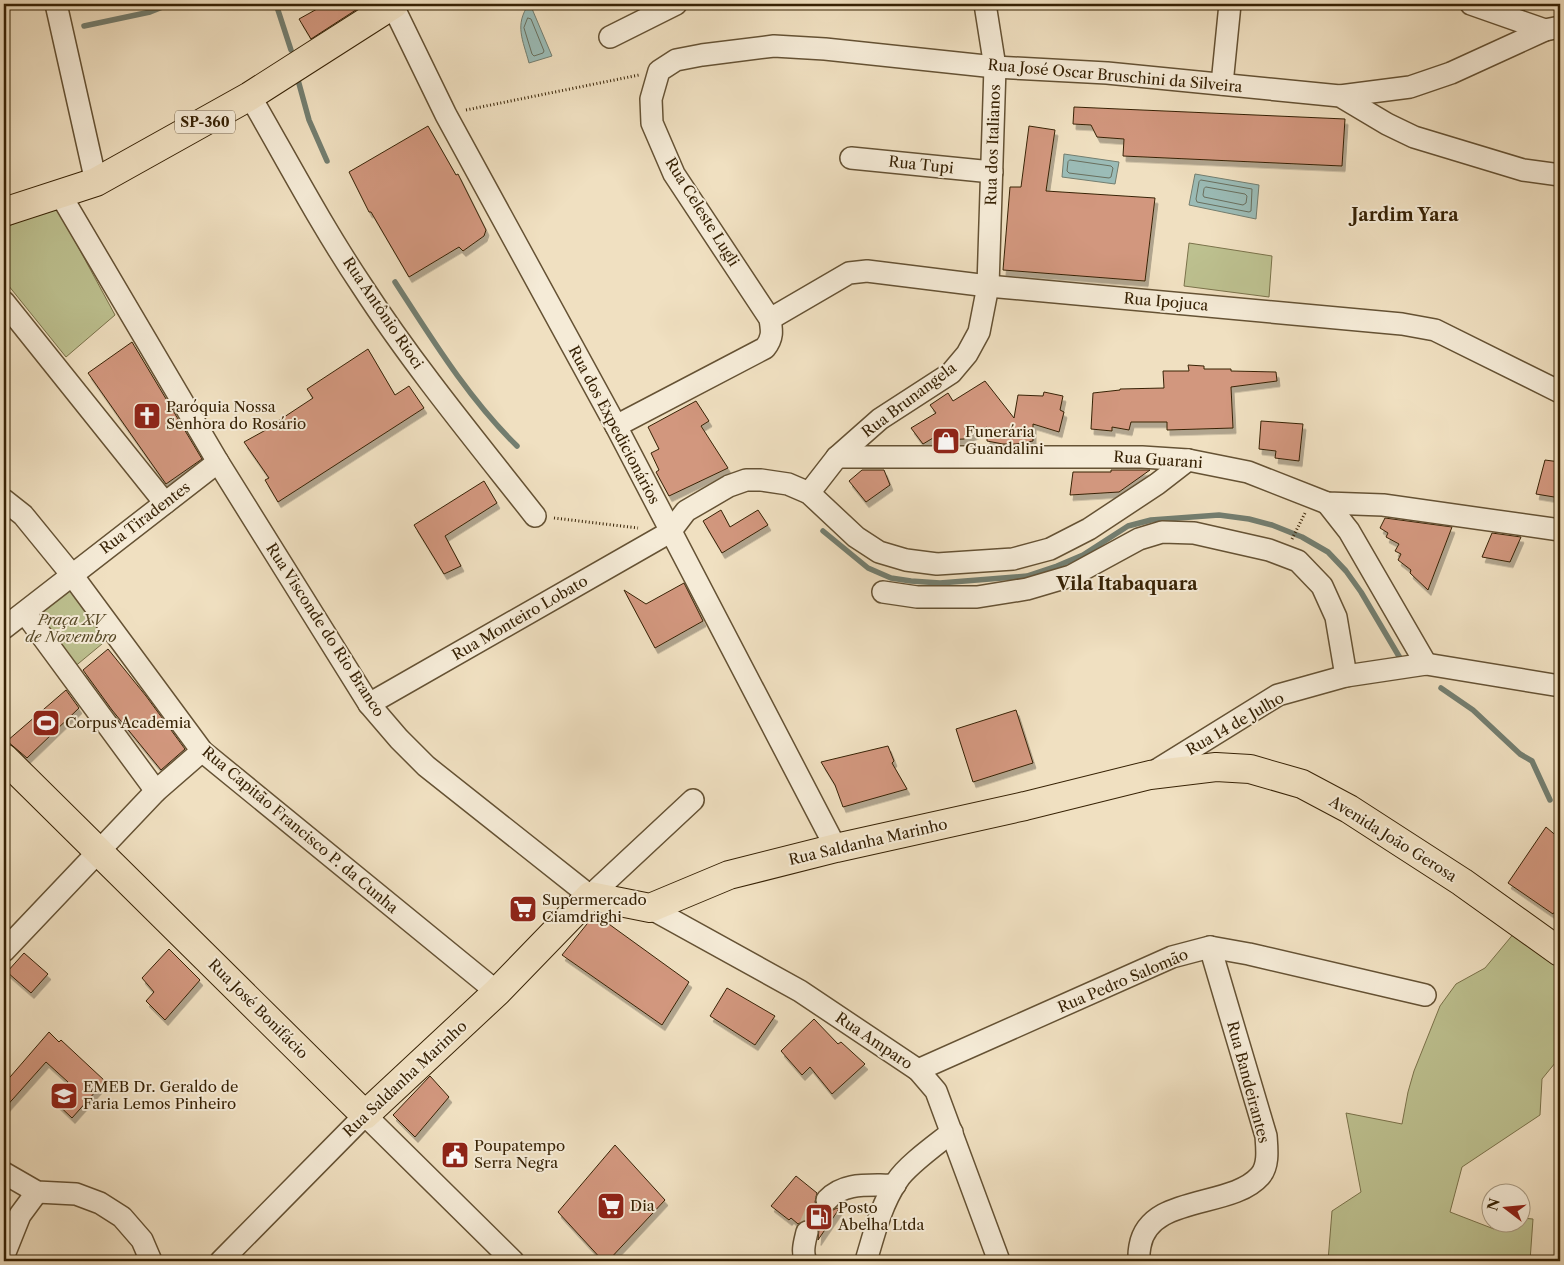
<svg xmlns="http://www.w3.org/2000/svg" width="1564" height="1265" font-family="'Libre Caslon Text',serif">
<defs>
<filter id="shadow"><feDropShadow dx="3" dy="5.5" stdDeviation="0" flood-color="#0004"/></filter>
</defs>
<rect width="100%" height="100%" fill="#f0e0c1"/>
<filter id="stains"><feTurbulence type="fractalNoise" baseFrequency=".004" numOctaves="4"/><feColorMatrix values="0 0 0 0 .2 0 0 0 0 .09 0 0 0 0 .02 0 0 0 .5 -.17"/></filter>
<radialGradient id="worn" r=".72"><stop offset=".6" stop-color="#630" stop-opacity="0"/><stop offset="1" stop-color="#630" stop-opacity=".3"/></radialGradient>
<g fill="#bdc190" stroke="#7a724a">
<polygon points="56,206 115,315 66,357 4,280 4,228"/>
<polygon points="1189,243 1272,256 1269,297 1184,286"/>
<polygon points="68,587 108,639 73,668 33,614"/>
<polygon points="1515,932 1560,962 1560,1057 1542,1079 1540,1115 1462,1167 1450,1212 1494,1229 1496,1223 1522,1222 1522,1218 1533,1219 1530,1261 1328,1261 1332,1211 1361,1192 1346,1113 1402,1124 1408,1092 1414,1071 1440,1006 1456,984 1485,968"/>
</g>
<g fill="#9bbcb7" stroke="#737e70">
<path d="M529 4H530L552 56 529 63C523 40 514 25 529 4Z"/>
<polygon points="1064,154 1119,162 1115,184 1062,177"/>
<polygon points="1195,174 1259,185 1256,219 1189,205"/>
</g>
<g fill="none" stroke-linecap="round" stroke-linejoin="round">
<g stroke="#696f5e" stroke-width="1">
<polygon points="528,18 531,19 544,51 543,53 534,56 532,54 524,28"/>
<polygon points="1070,160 1111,166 1113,168 1111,177 1109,178 1069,173 1067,171 1068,162"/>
<polygon points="1201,180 1252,189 1251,211 1249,212 1197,202 1196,199 1199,182"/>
<polygon points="1206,187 1245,194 1247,196 1246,203 1243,205 1204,197 1203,195 1204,189"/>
</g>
<g stroke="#737e70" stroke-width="5.5">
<polyline points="276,4 291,50"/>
<polyline points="84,26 150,12 170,4"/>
<polyline points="298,80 309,120 327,161"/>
<path d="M395 282C432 339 468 398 517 446"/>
<polyline points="823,531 868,568 891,578 911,581 940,583 1027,576 1057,566 1083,555 1128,526 1151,520 1219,515 1249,519 1272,525 1302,537 1328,552 1346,571 1361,592 1400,658"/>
<polyline points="1441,688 1473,710 1520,754 1532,761 1550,800"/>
</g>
</g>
<g fill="#d2977e" stroke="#372205" filter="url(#shadow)">
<polygon points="326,4 365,4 311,39 299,19"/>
<polygon points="1074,107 1345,119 1342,166 1123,156 1124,139 1097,137 1091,125 1073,124"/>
<polygon points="428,126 456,175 458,174 486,230 484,236 463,251 459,247 409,277 371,212 369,212 349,172"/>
<polygon points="1029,126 1055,130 1046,191 1155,198 1145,281 1003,270 1010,187 1021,187"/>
<polygon points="132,342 202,459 166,484 88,373"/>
<polygon points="368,349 395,395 409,386 424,408 278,502 265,480 269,478 244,442 273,426 272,425 313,398 307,389"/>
<polygon points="1188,365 1204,366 1204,369 1231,369 1231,371 1276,372 1277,381 1231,387 1233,428 1167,430 1167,422 1131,422 1129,430 1112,427 1112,431 1091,429 1093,393 1120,390 1120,389 1164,388 1163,371 1189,371"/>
<polygon points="985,381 1014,418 1018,395 1043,396 1044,392 1063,396 1060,410 1064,412 1059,432 1033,424 1033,441 1016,444 1003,444 987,441 987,427 964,439 941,440 936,443 933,438 923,444 911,428 936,413 930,405 948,393 953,401"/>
<polygon points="696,401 709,421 701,426 728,468 669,496 656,472 659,470 651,453 659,449 648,427"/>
<polygon points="1261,421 1303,424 1299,461 1275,458 1276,451 1259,449"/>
<polygon points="1545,460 1560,462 1560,498 1536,494"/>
<polygon points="862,470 884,470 890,485 866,502 849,481"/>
<polygon points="1111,470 1150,470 1119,492 1070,495 1073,472 1111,472"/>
<polygon points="484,481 497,503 445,536 461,566 444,574 414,525"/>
<polygon points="721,510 730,527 758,510 768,525 722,553 703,521"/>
<polygon points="1385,518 1452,527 1428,590 1410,573 1411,570 1398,560 1401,554 1395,551 1399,544 1386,537 1388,533 1380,528"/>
<polygon points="1492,533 1521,537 1510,562 1482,557"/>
<polygon points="684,583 703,621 655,648 624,590 646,604"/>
<polygon points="108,649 146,696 185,749 161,770 112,710 83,670"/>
<polygon points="66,690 79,708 27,758 7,741"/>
<polygon points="1016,710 1033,763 973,782 956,729"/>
<polygon points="888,746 894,761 892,763 907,789 843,807 835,785 821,762"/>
<polygon points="1546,827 1560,839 1560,904 1553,914 1508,883"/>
<polygon points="595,914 689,982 662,1025 562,955"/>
<polygon points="169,949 200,980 165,1020 146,1001 154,992 142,978"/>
<polygon points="24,953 48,974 31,993 7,972"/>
<polygon points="727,988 775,1016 755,1045 710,1016"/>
<polygon points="814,1019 838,1044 841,1042 865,1064 832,1094 810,1067 802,1075 781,1051"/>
<polygon points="49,1032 59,1042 61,1040 105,1081 72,1118 52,1099 68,1082 46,1062 4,1109 4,1084"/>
<polygon points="430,1076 449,1097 415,1137 393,1115"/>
<polygon points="615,1145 665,1200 608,1261 603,1261 558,1212"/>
<polygon points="796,1176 817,1193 815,1202 818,1208 823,1212 829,1212 837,1208 839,1209 818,1240 819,1229 815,1223 810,1220 804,1220 798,1224 791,1218 789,1220 771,1206"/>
</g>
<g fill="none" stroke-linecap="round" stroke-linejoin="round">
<polyline stroke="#cbba9b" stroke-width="21" stroke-dasharray="21 11" stroke-linecap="butt" points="807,1232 815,1213 827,1200"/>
<defs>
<g id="minor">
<polyline points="56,4 96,182"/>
<polyline points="392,4 446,115 616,426 836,848"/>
<polyline points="1471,4 1545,30 1560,27"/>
<polyline points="610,37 676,4"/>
<polyline points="1222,84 1230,4"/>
<path d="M250 96C287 160 321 225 362 286 414 366 476 441 535 516"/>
<polyline points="1340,96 1410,87 1451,73 1545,30"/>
<polyline points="851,158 992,172"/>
<polyline points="60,194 218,462 369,704 399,739 426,766 590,896 693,800"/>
<polyline points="4,302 165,503"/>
<polyline points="770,319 849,273 867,271 988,286 1402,324 1435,330 1560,392"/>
<path d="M616 426 765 348C773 338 772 331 770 319L674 174 652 123 651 99 659 71 676 60 702 55 774 46 825 49 995 67 1107 73 1340 96 1387 124 1414 137 1523 170 1560 175"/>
<polyline points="837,457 1142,457 1188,460 1248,472 1327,503 1383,505 1560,530"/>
<polyline points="809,493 837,457 880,419 951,373 967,354 979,332 988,286 995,67 985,4"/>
<polyline points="4,500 23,515 72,575 202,751 497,992"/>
<polyline points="1327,503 1349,531 1426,664"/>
<polyline points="883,592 917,597 977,597 1027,589 1071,576 1139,539 1162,532 1194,533 1269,550 1298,561 1322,586 1336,617 1346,676"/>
<polyline points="25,613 156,791"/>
<polyline points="4,628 218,462"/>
<polyline points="369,704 670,532 686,511 729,486 746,480 761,480 788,484 809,493 856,537 879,552 906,560 937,564 1013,559 1050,549 1089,529 1157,484 1188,460"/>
<polyline points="1152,773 1278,695 1346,676 1426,664 1560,686"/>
<polyline points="650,908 800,991 918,1070 936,1091 999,1261"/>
<polyline points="4,951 156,791 202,751"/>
<polyline points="918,1070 1172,957 1210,947 1249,954 1425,995"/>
<polyline points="4,1173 37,1192 76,1194 100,1203 122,1217 142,1240 151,1261"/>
<path d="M827 1200C845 1181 871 1186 895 1185"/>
<polyline points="4,1255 20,1215 37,1192"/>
<polyline points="221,1261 365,1115 513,1261"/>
<path d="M806 1261C801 1252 805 1241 807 1232"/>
<path d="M866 1261C874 1234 881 1205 897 1181 906 1166 937 1144 952 1132"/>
<path d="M1140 1261C1138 1256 1139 1252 1140 1246 1149 1194 1231 1209 1260 1176 1269 1166 1267 1149 1266 1136L1210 947"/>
</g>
<g id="major">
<polyline points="4,212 96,182 250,96 394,4"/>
<polyline points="4,758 365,1115 497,992 590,896 650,908 729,875 836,848 1025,806 1150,775 1216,767 1250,769 1302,784 1349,809 1462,882 1560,952"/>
</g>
</defs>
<use href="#minor" stroke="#655234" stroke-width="24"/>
<use href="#major" stroke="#372205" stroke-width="30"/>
<g stroke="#372205" stroke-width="3" stroke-dasharray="1 2.5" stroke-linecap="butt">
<polyline points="466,110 639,75"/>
<polyline points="554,518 638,528"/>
<polyline points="1292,539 1305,513"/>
</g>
<use href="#minor" stroke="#f5ebd7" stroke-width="21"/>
<use href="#major" stroke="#f0e0c1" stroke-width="28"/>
</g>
<defs>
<symbol id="church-square" viewBox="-11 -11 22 22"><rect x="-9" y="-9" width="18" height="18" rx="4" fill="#8f2418" stroke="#f5ebd7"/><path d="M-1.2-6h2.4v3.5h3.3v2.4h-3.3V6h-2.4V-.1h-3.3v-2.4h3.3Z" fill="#fff"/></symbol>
<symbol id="shop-square" viewBox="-11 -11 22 22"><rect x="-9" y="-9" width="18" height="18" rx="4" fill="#8f2418" stroke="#f5ebd7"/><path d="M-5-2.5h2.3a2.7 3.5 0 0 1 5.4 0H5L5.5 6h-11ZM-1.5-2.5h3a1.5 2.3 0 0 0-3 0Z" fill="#fff"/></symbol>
<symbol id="stadium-square" viewBox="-11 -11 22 22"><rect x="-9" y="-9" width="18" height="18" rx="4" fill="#8f2418" stroke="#f5ebd7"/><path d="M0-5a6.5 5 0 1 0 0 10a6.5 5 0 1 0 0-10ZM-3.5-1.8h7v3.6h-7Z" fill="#fff"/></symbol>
<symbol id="supermarket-square" viewBox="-11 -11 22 22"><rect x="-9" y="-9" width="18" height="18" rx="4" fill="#8f2418" stroke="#f5ebd7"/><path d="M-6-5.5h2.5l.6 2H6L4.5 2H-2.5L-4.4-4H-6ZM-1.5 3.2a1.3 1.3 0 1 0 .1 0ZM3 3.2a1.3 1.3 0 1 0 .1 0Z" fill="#fff"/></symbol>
<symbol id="school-square" viewBox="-11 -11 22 22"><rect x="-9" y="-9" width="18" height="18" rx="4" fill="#8f2418" stroke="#f5ebd7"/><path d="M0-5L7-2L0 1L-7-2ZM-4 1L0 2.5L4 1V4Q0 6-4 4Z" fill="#fff"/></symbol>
<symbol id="civic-square" viewBox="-11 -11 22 22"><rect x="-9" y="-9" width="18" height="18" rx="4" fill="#8f2418" stroke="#f5ebd7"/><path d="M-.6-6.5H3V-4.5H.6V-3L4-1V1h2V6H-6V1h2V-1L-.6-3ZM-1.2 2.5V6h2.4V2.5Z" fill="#fff"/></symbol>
<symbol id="fuel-square" viewBox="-11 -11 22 22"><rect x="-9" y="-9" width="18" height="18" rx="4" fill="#8f2418" stroke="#f5ebd7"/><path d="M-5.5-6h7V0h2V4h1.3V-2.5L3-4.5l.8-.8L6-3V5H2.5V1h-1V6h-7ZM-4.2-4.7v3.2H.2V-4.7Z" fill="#fff"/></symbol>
</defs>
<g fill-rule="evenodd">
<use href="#church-square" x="131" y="400" width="32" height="32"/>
<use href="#shop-square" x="930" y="425" width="32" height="32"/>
<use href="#stadium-square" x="30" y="707" width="32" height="32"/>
<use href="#supermarket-square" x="507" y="893" width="32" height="32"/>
<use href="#school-square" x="48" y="1080" width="32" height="32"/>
<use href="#civic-square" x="439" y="1139" width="32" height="32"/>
<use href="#supermarket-square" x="595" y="1190" width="32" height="32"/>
<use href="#fuel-square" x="803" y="1201" width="32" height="32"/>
</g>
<g text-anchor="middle" stroke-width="4" stroke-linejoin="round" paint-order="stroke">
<rect fill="#f5ebd7" stroke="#705e44" stroke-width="1" x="175" y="110.5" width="60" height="23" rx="4"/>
<g font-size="14" font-weight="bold" fill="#372205">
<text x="205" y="127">SP-360</text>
</g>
<g font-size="15" fill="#372205" stroke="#f5ebd7">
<text transform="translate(1115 76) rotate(5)" y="5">Rua José Oscar Bruschini da Silveira</text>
<text transform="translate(993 145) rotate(-88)" y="5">Rua dos Italianos</text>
<text transform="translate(921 165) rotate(6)" y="5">Rua Tupi</text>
<text transform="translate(702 212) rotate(58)" y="5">Rua Celeste Lugli</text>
<text transform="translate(1166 302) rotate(5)" y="5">Rua Ipojuca</text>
<text transform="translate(383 313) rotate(56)" y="5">Rua Antônio Rioci</text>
<text transform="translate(909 400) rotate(-37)" y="5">Rua Brunangela</text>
<text transform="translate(614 425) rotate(62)" y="5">Rua dos Expedicionários</text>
<text transform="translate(1158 460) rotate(4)" y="5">Rua Guarani</text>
<text transform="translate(145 518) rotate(-37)" y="5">Rua Tiradentes</text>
<text transform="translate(520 618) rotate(-30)" y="5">Rua Monteiro Lobato</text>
<text transform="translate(325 630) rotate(57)" y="5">Rua Visconde do Rio Branco</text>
<text transform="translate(1235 724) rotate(-30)" y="5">Rua 14 de Julho</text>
<text transform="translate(300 830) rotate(40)" y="5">Rua Capitão Francisco P. da Cunha</text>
<text transform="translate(1393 839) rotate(32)" y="5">Avenida João Gerosa</text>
<text transform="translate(868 842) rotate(-13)" y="5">Rua Saldanha Marinho</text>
<text transform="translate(1123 981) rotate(-23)" y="5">Rua Pedro Salomão</text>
<text transform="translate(258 1009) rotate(45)" y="5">Rua José Bonifácio</text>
<text transform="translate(874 1041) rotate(34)" y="5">Rua Amparo</text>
<text transform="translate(405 1079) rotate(-43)" y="5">Rua Saldanha Marinho</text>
<text transform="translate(1248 1082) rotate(75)" y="5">Rua Bandeirantes</text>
</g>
<g font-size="15" fill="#372205" stroke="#f5ebd7" text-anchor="start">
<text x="166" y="412">Paróquia Nossa<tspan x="166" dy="17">Senhora do Rosário</tspan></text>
<text x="965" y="437">Funerária<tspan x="965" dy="17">Guandalini</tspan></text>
<text x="65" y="728">Corpus Academia</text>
<text x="542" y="905">Supermercado<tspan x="542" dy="17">Ciamdrighi</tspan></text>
<text x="83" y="1092">EMEB Dr. Geraldo de<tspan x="83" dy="17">Faria Lemos Pinheiro</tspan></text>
<text x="474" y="1151">Poupatempo<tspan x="474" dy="17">Serra Negra</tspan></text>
<text x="630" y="1211">Dia</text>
<text x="838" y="1213">Posto<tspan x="838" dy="17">Abelha Ltda</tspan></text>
</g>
<g font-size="15" font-style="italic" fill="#584a28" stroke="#f5ebd7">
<text x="71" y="625">Praça XV<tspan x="71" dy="17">de Novembro</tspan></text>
</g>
<g font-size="18" font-weight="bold" fill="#372205" stroke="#f5ebd7">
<text x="1405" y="221">Jardim Yara</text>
<text x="1127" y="590">Vila Itabaquara</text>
</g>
</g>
<rect width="1564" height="1265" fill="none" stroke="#f0e0c1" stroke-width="20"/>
<rect x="5" y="5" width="1554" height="1255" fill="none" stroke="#372205" stroke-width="2.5"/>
<rect x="10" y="10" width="1544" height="1245" fill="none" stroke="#372205"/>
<g transform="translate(1506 1208) rotate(286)"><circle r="24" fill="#f5ebd7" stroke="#a99b83"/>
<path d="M0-4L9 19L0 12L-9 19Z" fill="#8f2418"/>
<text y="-8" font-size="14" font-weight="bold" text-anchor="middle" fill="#372205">N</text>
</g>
<rect width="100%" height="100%" filter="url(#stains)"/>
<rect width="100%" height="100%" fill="url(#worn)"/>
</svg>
